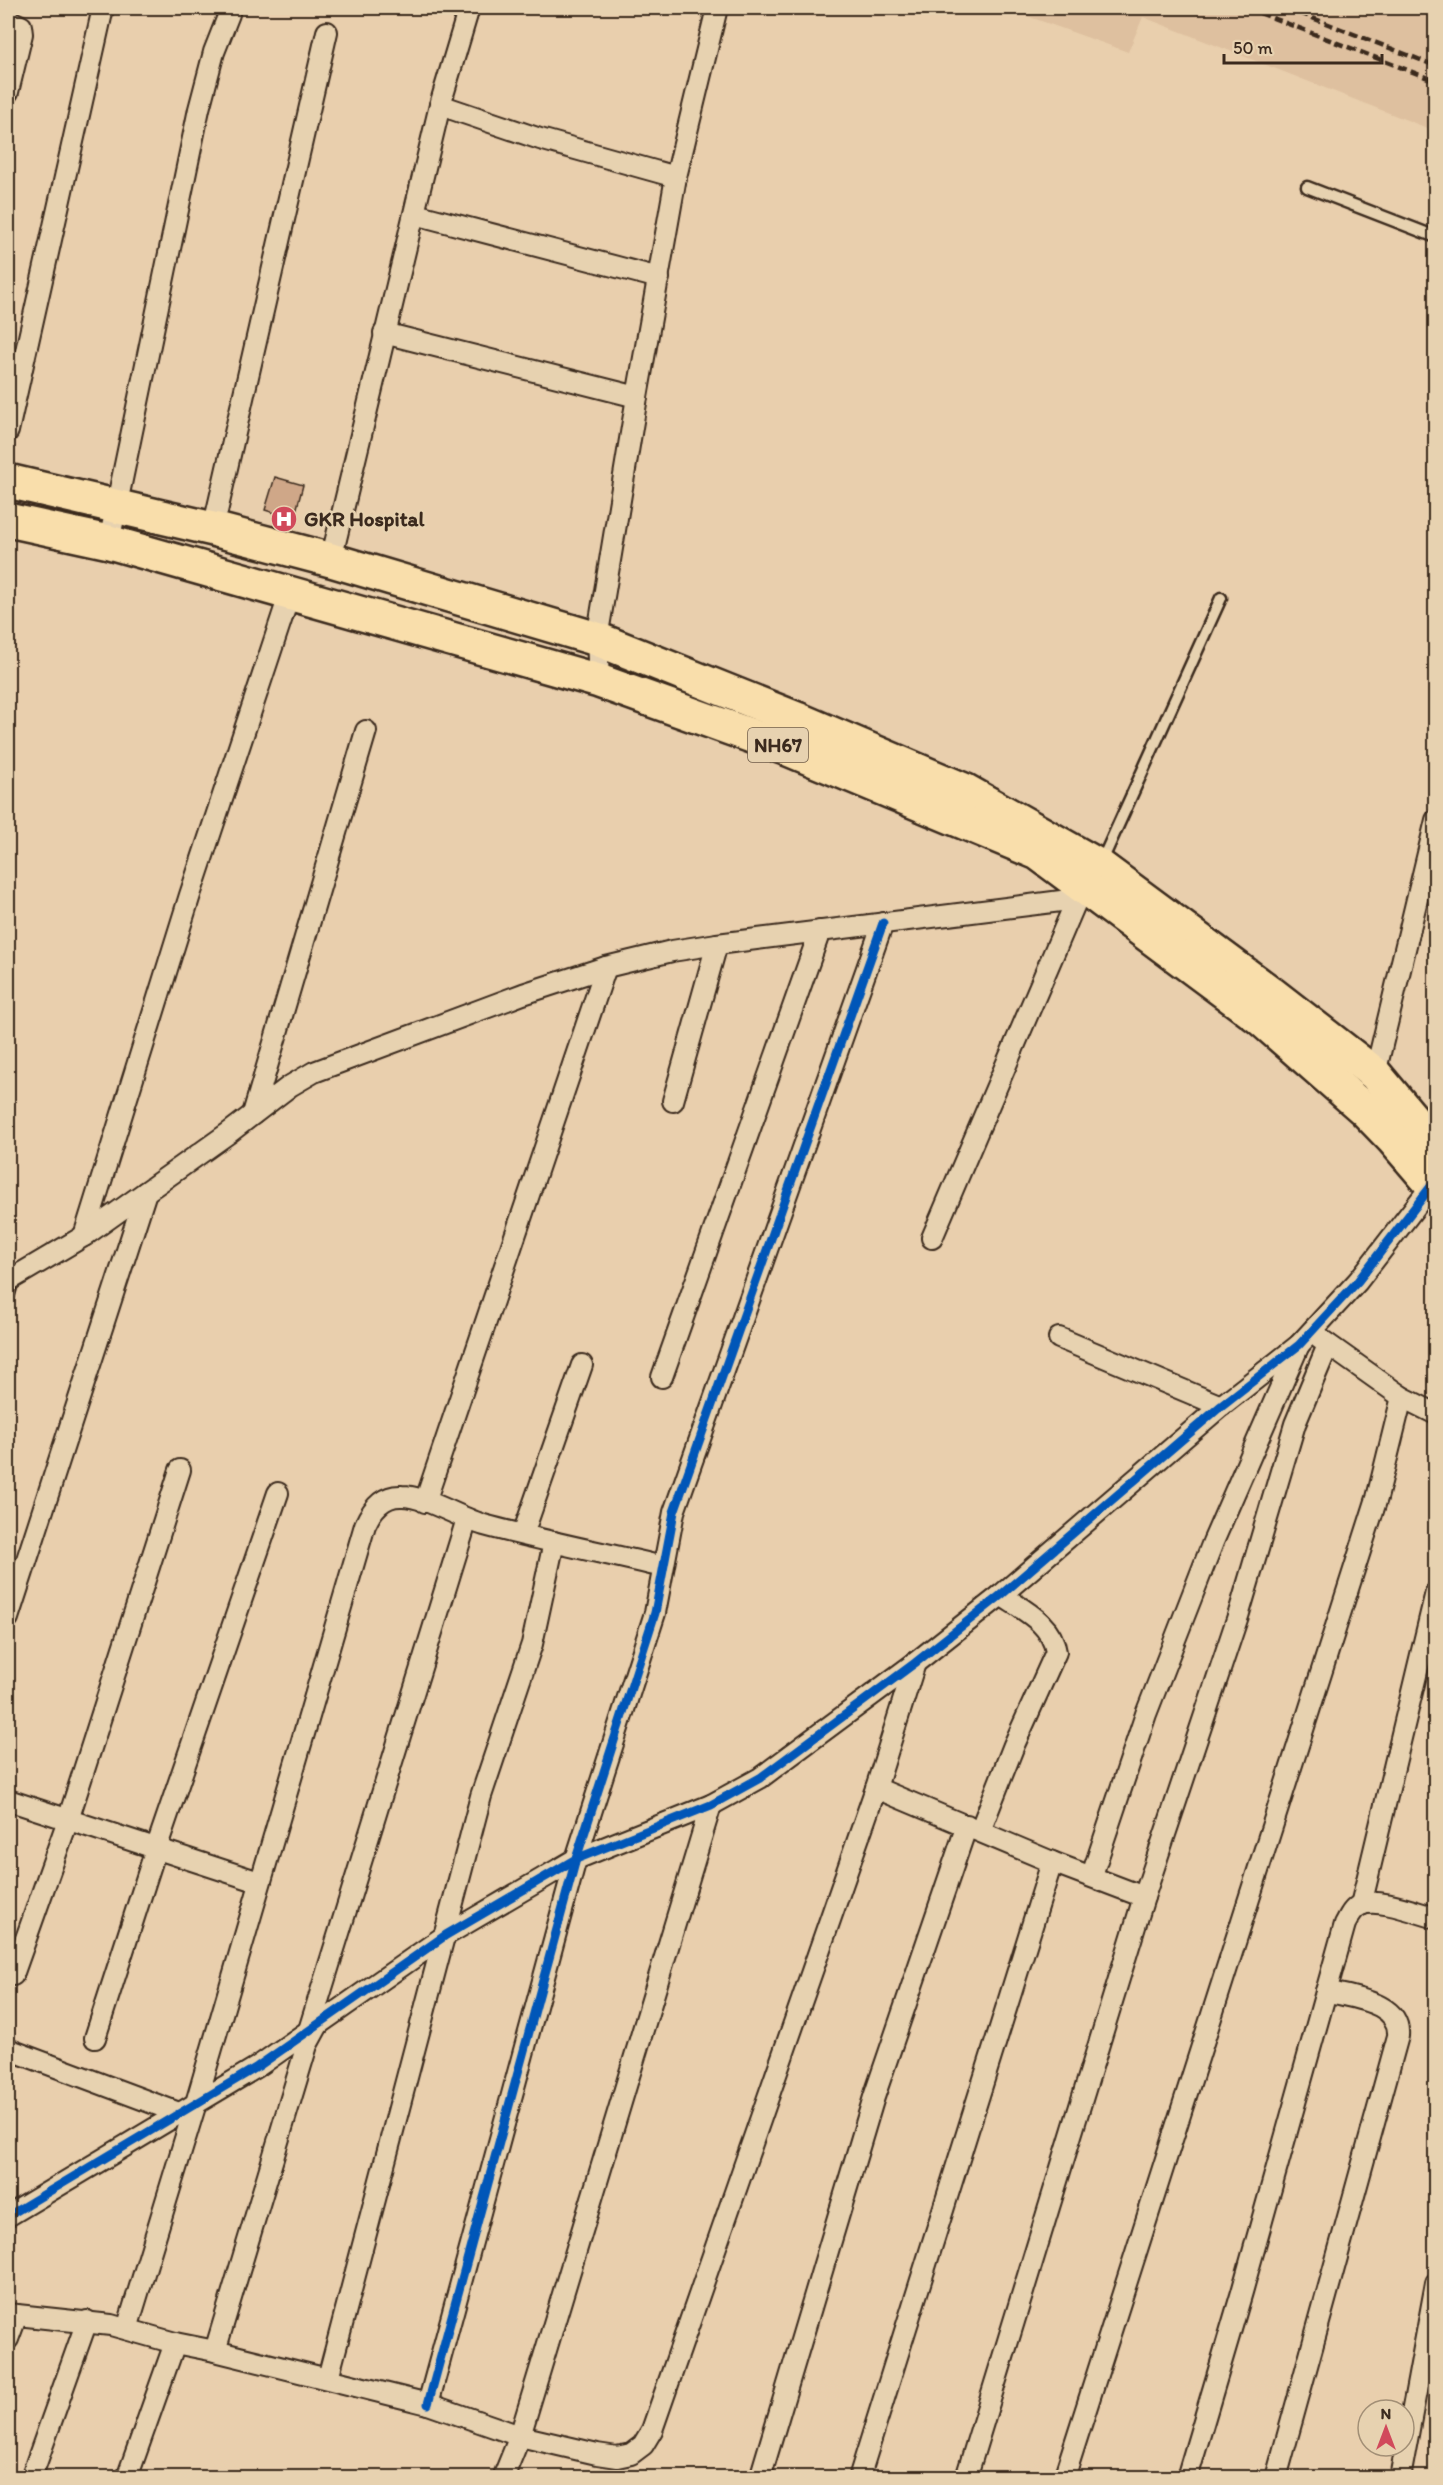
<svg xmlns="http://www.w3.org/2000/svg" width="1443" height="2485" font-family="Itim,sans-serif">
<rect width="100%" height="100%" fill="#e9cfad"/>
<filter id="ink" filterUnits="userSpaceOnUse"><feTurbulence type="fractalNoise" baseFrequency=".0167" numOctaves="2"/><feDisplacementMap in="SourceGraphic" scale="12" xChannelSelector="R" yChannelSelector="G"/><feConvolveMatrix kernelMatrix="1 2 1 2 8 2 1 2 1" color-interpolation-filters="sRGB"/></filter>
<g filter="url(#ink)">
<polygon fill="#dec09f" points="1005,8 1435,8 1435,131 1143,17 1128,52"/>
<polygon fill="#cfa788" stroke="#3b2a1e" stroke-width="1.5" points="275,477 303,485 294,519 265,510"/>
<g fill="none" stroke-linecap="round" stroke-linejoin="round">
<defs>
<g id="lane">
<polyline points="1307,187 1436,237"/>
<polyline points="1101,863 1221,598"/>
<polyline points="8,1297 14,1277"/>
</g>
<g id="street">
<polyline points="8,20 21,26 22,34 8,92"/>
<polyline points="440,105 540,139 676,177"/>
<polyline points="415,214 659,278"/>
<polyline points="384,333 637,397"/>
<polyline points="8,431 103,8"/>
<polyline points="213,529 327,32"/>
<polyline points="109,542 199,109 214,52 229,14"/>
<polyline points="331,560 440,105 469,8"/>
<polyline points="599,681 597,639 637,397 676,177 717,8"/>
<polyline points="1375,1074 1436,820"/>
<polyline points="673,1101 717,944"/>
<polyline points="253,1114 366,731"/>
<polyline points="84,1236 190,895 290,593"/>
<polyline points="932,1238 1077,899"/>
<polyline points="8,1281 84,1236 230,1132 290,1086 314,1072 523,994 606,967 672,951 717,944 1077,899 1091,881"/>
<polyline points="1059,1338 1221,1406"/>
<polyline points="1319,1338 1402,1397 1436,1414"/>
<polyline points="662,1377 820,931"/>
<polyline points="425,1502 606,967"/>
<polyline points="523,1534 582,1365"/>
<polyline points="8,1618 146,1192"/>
<polyline points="876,1788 1052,1862 1144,1897"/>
<polyline points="8,1800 259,1882"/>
<path d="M980 1831 1014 1745 1056 1652C1052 1623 1023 1610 1001 1595"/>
<polyline points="1092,1875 1146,1714 1213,1542 1299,1345"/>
<polyline points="1361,1905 1436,1592"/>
<polyline points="13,1975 68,1820 180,1470"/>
<polyline points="309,2030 467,1519"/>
<polyline points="95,2038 156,1849 278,1493"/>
<polyline points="8,2049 179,2113"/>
<polyline points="8,2216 257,2067 446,1935 576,1859 711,1805 760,1778 915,1663 1001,1595 1221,1406 1299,1345 1358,1281 1436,1180"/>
<polyline points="8,2314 111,2325 175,2343 215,2351 428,2404 520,2436 597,2454 617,2457 631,2454 643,2445 652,2430 876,1788 915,1663"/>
<path d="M127 2329 196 2103 365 1525C372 1509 383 1495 402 1496 425 1496 460 1518 484 1525 543 1541 604 1553 663 1567"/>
<polyline points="8,2339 17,2315"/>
<polyline points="215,2351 307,2045 318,2025"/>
<polyline points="328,2378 481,1796 532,1644 554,1542"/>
<polyline points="428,2404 576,1859 655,1613 674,1512 883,923"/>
<polyline points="31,2478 87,2321"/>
<polyline points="127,2478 175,2343"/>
<polyline points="503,2478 520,2436 711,1805"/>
<polyline points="760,2478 874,2097 967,1825"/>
<polyline points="859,2478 1052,1862"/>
<polyline points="966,2478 1144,1897 1239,1613 1295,1424 1328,1345"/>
<polyline points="1064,2478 1377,1498 1402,1397"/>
<path d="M1187 2478 1242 2292 1345 1924C1349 1917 1352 1909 1360 1905 1378 1897 1417 1913 1436 1918"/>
<path d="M1276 2478 1398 2036C1401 2001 1351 1998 1326 1991"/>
<polyline points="1400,2478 1436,2283"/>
</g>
<g id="highway">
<polyline points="8,481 213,529 331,560 597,639 797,719 966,791 1099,866 1272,994 1375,1074 1436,1147"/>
<polyline points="8,520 109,542 599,681 788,749 1038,853 1260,1018 1365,1110 1393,1139 1436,1189"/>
</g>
</defs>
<use href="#lane" stroke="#3b2a1e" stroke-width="15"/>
<use href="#street" stroke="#3b2a1e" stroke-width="24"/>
<use href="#highway" stroke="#3b2a1e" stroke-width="38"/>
<use href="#lane" stroke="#e7d2b0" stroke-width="10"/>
<use href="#street" stroke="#e7d2b0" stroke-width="20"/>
<use href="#highway" stroke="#f9deab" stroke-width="33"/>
<g stroke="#3b2a1e" stroke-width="4.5" stroke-dasharray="9 4.5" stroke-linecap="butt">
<polyline points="1247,8 1436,81"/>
<polyline points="1287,8 1436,66"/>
</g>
<defs>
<g id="cycleway">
<polyline points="8,2216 257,2067 446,1935 576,1859 711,1805 760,1778 915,1663 1001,1595 1221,1406 1299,1345 1358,1281 1436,1180"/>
<polyline points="428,2404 576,1859 655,1613 674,1512 883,923"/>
</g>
</defs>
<use href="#cycleway" stroke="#e7d2b0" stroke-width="13"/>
<use href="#cycleway" stroke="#0057b8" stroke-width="9"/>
</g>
</g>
<defs>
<symbol id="hospital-disc" viewBox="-11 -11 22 22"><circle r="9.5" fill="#d1495b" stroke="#e7d2b0"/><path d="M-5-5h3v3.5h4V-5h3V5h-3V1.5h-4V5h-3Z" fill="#fff"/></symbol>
</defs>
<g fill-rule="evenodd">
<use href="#hospital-disc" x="269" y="504" width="30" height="30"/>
</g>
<g text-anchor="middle" stroke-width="5" stroke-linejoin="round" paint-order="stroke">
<rect fill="#e7d2b0" stroke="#6f5c4a" stroke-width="1.5" x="748" y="728" width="60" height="34" rx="4.5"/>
<g font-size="20" font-weight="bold" fill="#3b2a1e">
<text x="778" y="752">NH67</text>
</g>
<g font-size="21" font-weight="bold" fill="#3b2a1e" stroke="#e7d2b0" text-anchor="start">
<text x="304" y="526">GKR Hospital</text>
</g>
</g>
<rect width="1443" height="2485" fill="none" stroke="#e7d2b0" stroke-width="30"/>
<rect x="15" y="15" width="1413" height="2455" fill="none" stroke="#3b2a1e" stroke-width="2" filter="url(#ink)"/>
<g transform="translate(1386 2428)"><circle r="28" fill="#e7d2b0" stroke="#a28f76" stroke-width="1.5"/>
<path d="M0-4.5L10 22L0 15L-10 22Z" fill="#d1495b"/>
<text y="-9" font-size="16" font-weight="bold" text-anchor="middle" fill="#3b2a1e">N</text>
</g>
<path d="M1224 54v9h158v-9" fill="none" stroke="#3b2a1e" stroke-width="3"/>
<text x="1233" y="54" font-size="18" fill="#3b2a1e" stroke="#e7d2b0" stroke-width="4.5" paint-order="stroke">50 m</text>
</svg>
